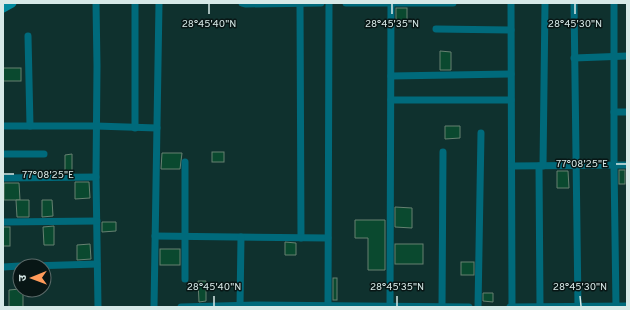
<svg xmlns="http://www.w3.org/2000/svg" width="630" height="310" font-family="Overpass,'Noto Sans Devanagari',sans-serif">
<rect width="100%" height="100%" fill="#0f312e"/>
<g fill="#0a492f" stroke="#668171">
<rect x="396" y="8" width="11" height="13"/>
<polygon points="440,51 451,52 451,70 440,70"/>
<rect x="3" y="68" width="18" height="13"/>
<polygon points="445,126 460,126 460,138 445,139"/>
<rect x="212" y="152" width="12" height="10"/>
<polygon points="162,153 182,153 180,169 161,169"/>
<polygon points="72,154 72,172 65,172 65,155"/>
<rect x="619" y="170" width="6" height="14"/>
<polygon points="557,171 568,171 569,188 557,188"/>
<polygon points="75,182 89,182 90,198 75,199"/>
<polygon points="4,183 19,183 20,200 4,200"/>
<polygon points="16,200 29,200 29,217 17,217"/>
<polygon points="42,200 52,200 53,216 42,217"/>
<polygon points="395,207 412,208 412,228 395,227"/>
<polygon points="355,220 385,220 385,270 368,270 368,238 355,238"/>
<polygon points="102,222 116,222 116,231 102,232"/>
<polygon points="54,226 54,245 44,245 43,227"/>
<rect x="3" y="227" width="7" height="19"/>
<polygon points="285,242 296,243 296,255 285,255"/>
<polygon points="90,244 91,259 77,260 77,245"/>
<rect x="395" y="244" width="28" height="20"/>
<rect x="160" y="249" width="20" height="16"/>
<rect x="461" y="262" width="13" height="13"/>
<rect x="333" y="278" width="4" height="22"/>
<polygon points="198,281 206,281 206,301 199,302"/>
<polygon points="20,289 23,290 23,307 9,307 9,290"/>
<polygon points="483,293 493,293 493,302 483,301"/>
</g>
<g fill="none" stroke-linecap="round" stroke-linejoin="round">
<g stroke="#006a7b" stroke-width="7">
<polyline points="96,3 97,66 96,177 98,307"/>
<polyline points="242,3 246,4 321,3"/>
<polyline points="300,3 301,238"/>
<polyline points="346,3 453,3"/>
<polyline points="511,3 512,307"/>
<polyline points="574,3 578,307"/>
<polyline points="614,3 614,165 616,307"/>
<polyline points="436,29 511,30"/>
<polyline points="28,36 30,126"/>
<polyline points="574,58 627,56"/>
<polyline points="391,76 511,74"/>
<polyline points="391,100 511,100"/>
<polyline points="614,112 627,112"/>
<polyline points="3,126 96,126 157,128"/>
<polyline points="135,128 135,3"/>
<polyline points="3,154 44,154"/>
<polyline points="512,166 627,165"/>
<polyline points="539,166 540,307"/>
<polyline points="543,166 545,3"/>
<polyline points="3,178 96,177"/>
<polyline points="3,222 97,221"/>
<polyline points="155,236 328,238"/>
<polyline points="31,266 97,264"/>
<polyline points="3,267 20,266"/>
<polyline points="185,279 185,162"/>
<polyline points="240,306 241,237"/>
<polyline points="154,307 159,3"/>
<polyline points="181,307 256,305 469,307"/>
<polyline points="328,307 329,3"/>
<polyline points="390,307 391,3"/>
<polyline points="442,307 443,152"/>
<polyline points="478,307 481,133"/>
<polyline points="510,307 627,306"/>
</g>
<polyline stroke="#008a9f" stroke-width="9" points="3,8 12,3"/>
</g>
<path fill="none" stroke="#d7e9e7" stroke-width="1.5" d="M209 4V14M392 4V14M575 4V14M616 164H626M4 174H14M214 296V306M397 296V306M580 296 581 306"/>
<g font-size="10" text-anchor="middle" fill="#d7e9e7" stroke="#081615" stroke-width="3" stroke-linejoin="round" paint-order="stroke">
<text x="209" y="27">28°45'40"N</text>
<text x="392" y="27">28°45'35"N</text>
<text x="575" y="27">28°45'30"N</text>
<text x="582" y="167">77°08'25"E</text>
<text x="48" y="178">77°08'25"E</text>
<text x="214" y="290">28°45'40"N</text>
<text x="397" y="290">28°45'35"N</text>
<text x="580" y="290">28°45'30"N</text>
</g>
<rect width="630" height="310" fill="none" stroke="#d7e9e7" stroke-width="8"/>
<g transform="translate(32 278) rotate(269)"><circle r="19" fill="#081615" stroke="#5b6a69"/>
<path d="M0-3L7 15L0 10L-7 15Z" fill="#ff9b5a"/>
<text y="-6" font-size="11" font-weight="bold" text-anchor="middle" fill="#d7e9e7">उ</text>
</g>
</svg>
